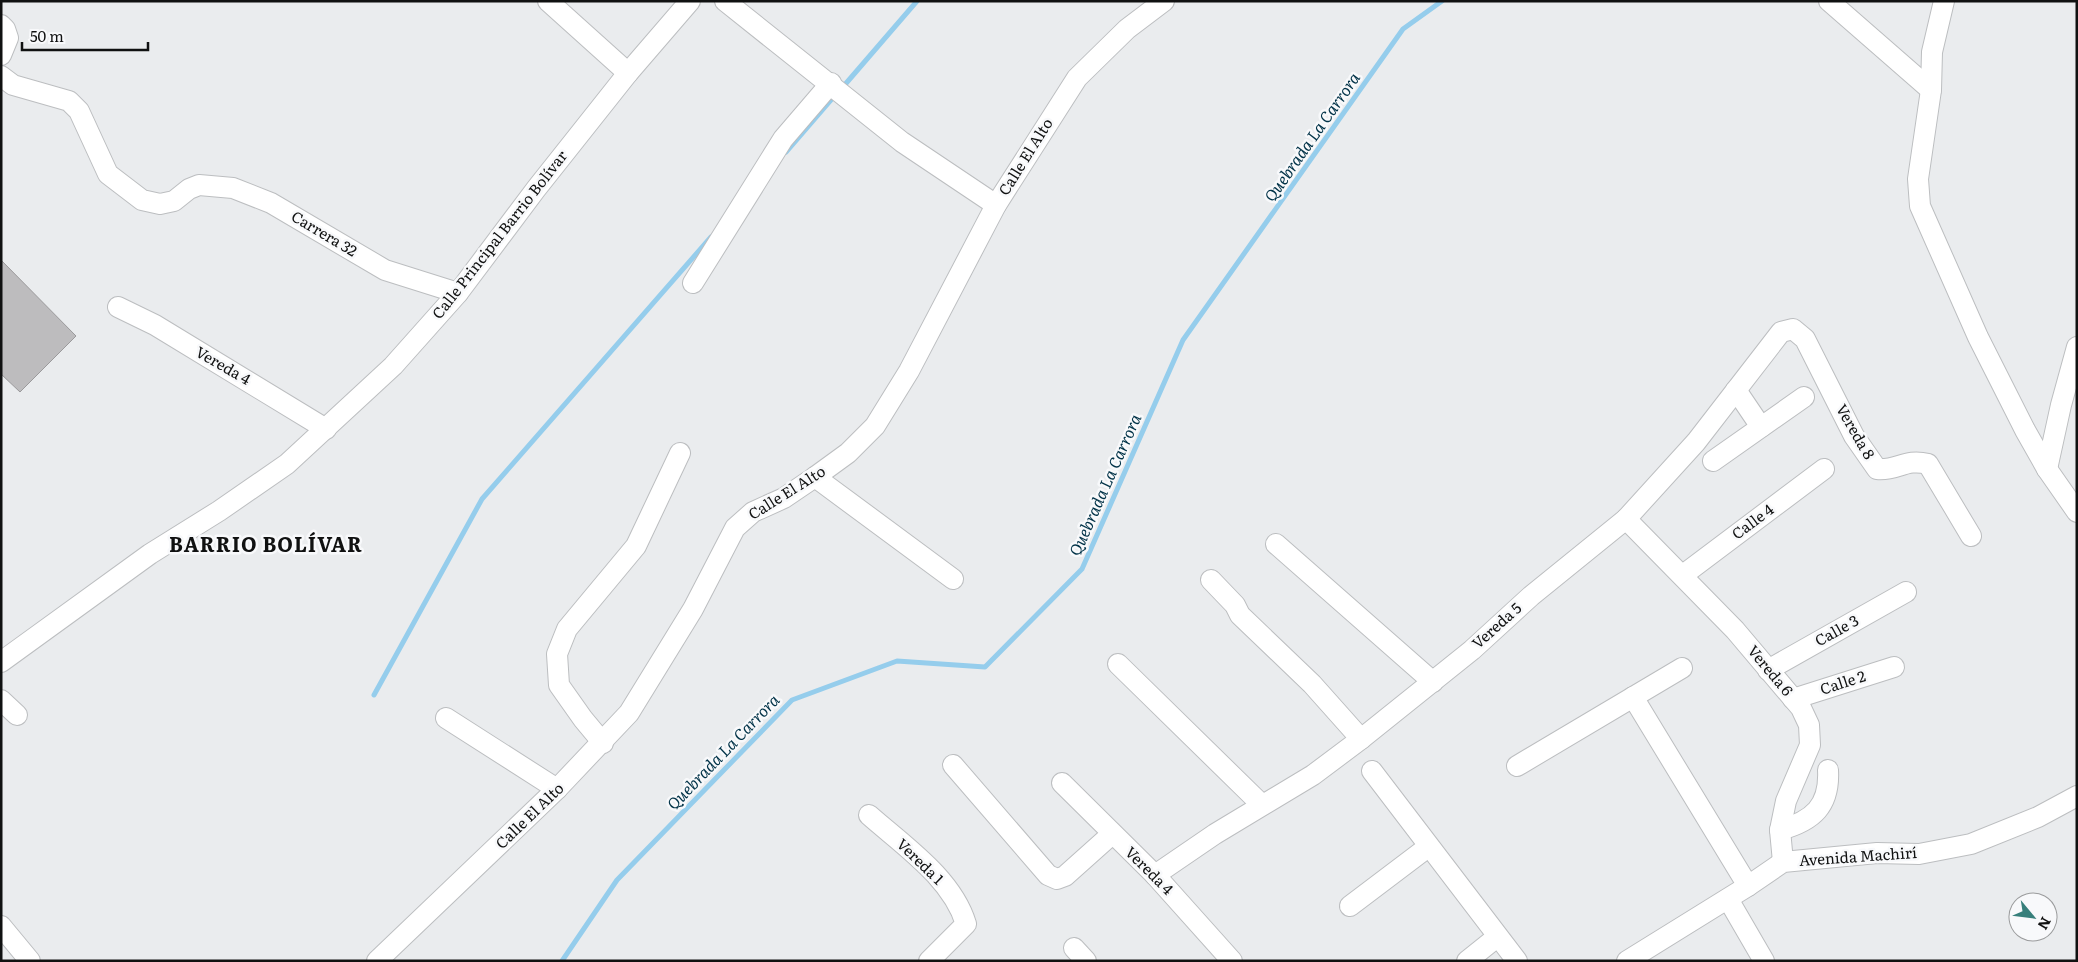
<svg xmlns="http://www.w3.org/2000/svg" width="2078" height="962" font-family="Literata,serif">
<rect width="100%" height="100%" fill="#eaecee"/>
<g fill="none" stroke-linecap="round" stroke-linejoin="round">
<g stroke="#95cdec" stroke-width="5">
<polyline points="842,88 917,1"/>
<polyline points="786,152 836,94"/>
<polyline points="374,695 482,499 711,237"/>
<polyline points="562,961 617,880 792,700 897,661 985,667 1082,569 1183,340 1403,29 1442,1"/>
</g>
</g>
<polygon fill="#bdbcbe" stroke="#9b9a9c" points="1,260 76,336 20,392 1,374"/>
<g fill="none" stroke-linecap="round" stroke-linejoin="round">
<defs>
<g id="minor">
<polyline points="548,1 628,73"/>
<polyline points="725,1 902,142 996,205"/>
<polyline points="1829,1 1931,90"/>
<polyline points="1944,1 1932,52 1931,90 1918,179 1920,206 1978,337 2025,430 2047,469 2077,512"/>
<polyline points="1,25 5,29 8,38 1,55"/>
<polyline points="1,76 13,85 69,101 79,111 108,174 142,200 160,204 174,201 189,189 199,185 233,188 271,203 385,270 458,293"/>
<polyline points="693,283 783,139 831,83"/>
<polyline points="118,307 155,325 326,429"/>
<polyline points="1736,390 1761,427"/>
<polyline points="1713,461 1804,397"/>
<polyline points="2047,469 2061,405 2077,347"/>
<polyline points="815,477 953,579"/>
<polyline points="1626,519 1735,630 1801,708 1809,725 1810,745 1786,801 1780,830 1783,862"/>
<polyline points="1276,544 1433,682"/>
<polyline points="1683,575 1824,469"/>
<polyline points="1211,580 1235,605 1240,615 1312,684 1361,739"/>
<polyline points="1,662 150,554 219,511 287,464 393,366 458,293 536,189 628,73 690,1"/>
<polyline points="1118,664 1262,805"/>
<polyline points="1768,670 1906,592"/>
<polyline points="1633,697 1748,886"/>
<polyline points="1793,699 1894,667"/>
<polyline points="1,700 17,715"/>
<polyline points="446,718 557,789"/>
<polyline points="603,743 583,719 559,685 557,654 567,629 636,546 680,453"/>
<polyline points="953,765 1048,875 1057,879 1065,876 1112,834"/>
<polyline points="1517,766 1682,668"/>
<polyline points="1372,771 1517,961"/>
<polyline points="1062,783 1155,875 1232,961"/>
<path d="M869 815C904 846 952 878 966 924L929 961"/>
<path d="M1780 830C1813 821 1830 806 1828 770"/>
<path d="M1155 875 1215 834 1313 775 1361 739 1472 650 1531 596 1626 519 1696 442 1781 332 1793 329 1805 339 1854 436 1877 469C1898 471 1905 458 1928 464L1971 536"/>
<polyline points="1728,899 1764,961"/>
<polyline points="1350,906 1428,847"/>
<polyline points="1,926 30,961"/>
<polyline points="1074,948 1086,961"/>
<polyline points="377,961 557,789 629,713 693,609 735,528 753,512 784,498 815,477 848,453 875,426 909,371 996,205 1077,78 1127,29 1164,1"/>
<polyline points="1467,961 1497,937"/>
<polyline points="1627,961 1748,886 1783,862 1877,853 1919,854 1971,844 2038,817 2077,796"/>
</g>
</defs>
<use href="#minor" stroke="#bcbec0" stroke-width="22"/>
<use href="#minor" stroke="#fff" stroke-width="20"/>
</g>
<g text-anchor="middle" stroke-width="5" stroke-linejoin="round" paint-order="stroke">
<g font-size="15" fill="#101111" stroke="#f8f9fb">
<text transform="translate(1026 157) rotate(-58)" y="5">Calle El Alto</text>
<text transform="translate(324 234) rotate(31)" y="5">Carrera 32</text>
<text transform="translate(500 235) rotate(-52)" y="5">Calle Principal Barrio Bolívar</text>
<text transform="translate(223 366) rotate(30)" y="5">Vereda 4</text>
<text transform="translate(1855 432) rotate(60)" y="5">Vereda 8</text>
<text transform="translate(787 493) rotate(-32)" y="5">Calle El Alto</text>
<text transform="translate(1753 522) rotate(-37)" y="5">Calle 4</text>
<text transform="translate(1497 626) rotate(-42)" y="5">Vereda 5</text>
<text transform="translate(1837 631) rotate(-29)" y="5">Calle 3</text>
<text transform="translate(1770 671) rotate(50)" y="5">Vereda 6</text>
<text transform="translate(1843 683) rotate(-18)" y="5">Calle 2</text>
<text transform="translate(530 816) rotate(-44)" y="5">Calle El Alto</text>
<text transform="translate(1858 857) rotate(-4)" y="5">Avenida Machirí</text>
<text transform="translate(920 862) rotate(44)" y="5">Vereda 1</text>
<text transform="translate(1149 871) rotate(45)" y="5">Vereda 4</text>
</g>
<g font-size="16" font-style="italic" fill="#003247" stroke="#f8f9fb">
<text transform="translate(1312 137) rotate(-55)" y="6">Quebrada La Carrora</text>
<text transform="translate(1105 485) rotate(-66)" y="6">Quebrada La Carrora</text>
<text transform="translate(723 752) rotate(-46)" y="6">Quebrada La Carrora</text>
</g>
<g font-size="20" font-weight="bold" letter-spacing="1" fill="#101111" stroke="#f8f9fb">
<text x="266" y="552">BARRIO BOLÍVAR</text>
</g>
</g>
<rect width="2078" height="962" fill="none" stroke="#101111" stroke-width="5"/>
<g transform="translate(2033 917) rotate(119)"><circle r="24" fill="#f8f9fb" stroke="#9b9c9d"/>
<path d="M0-4L9 19L0 12L-9 19Z" fill="#377f7b"/>
<text y="-8" font-size="14" font-weight="bold" text-anchor="middle" fill="#101111">N</text>
</g>
<path d="M22 42v8h126v-8" fill="none" stroke="#101111" stroke-width="2.5"/>
<text x="30" y="42" font-size="15" fill="#101111" stroke="#f8f9fb" stroke-width="4" paint-order="stroke">50 m</text>
</svg>
